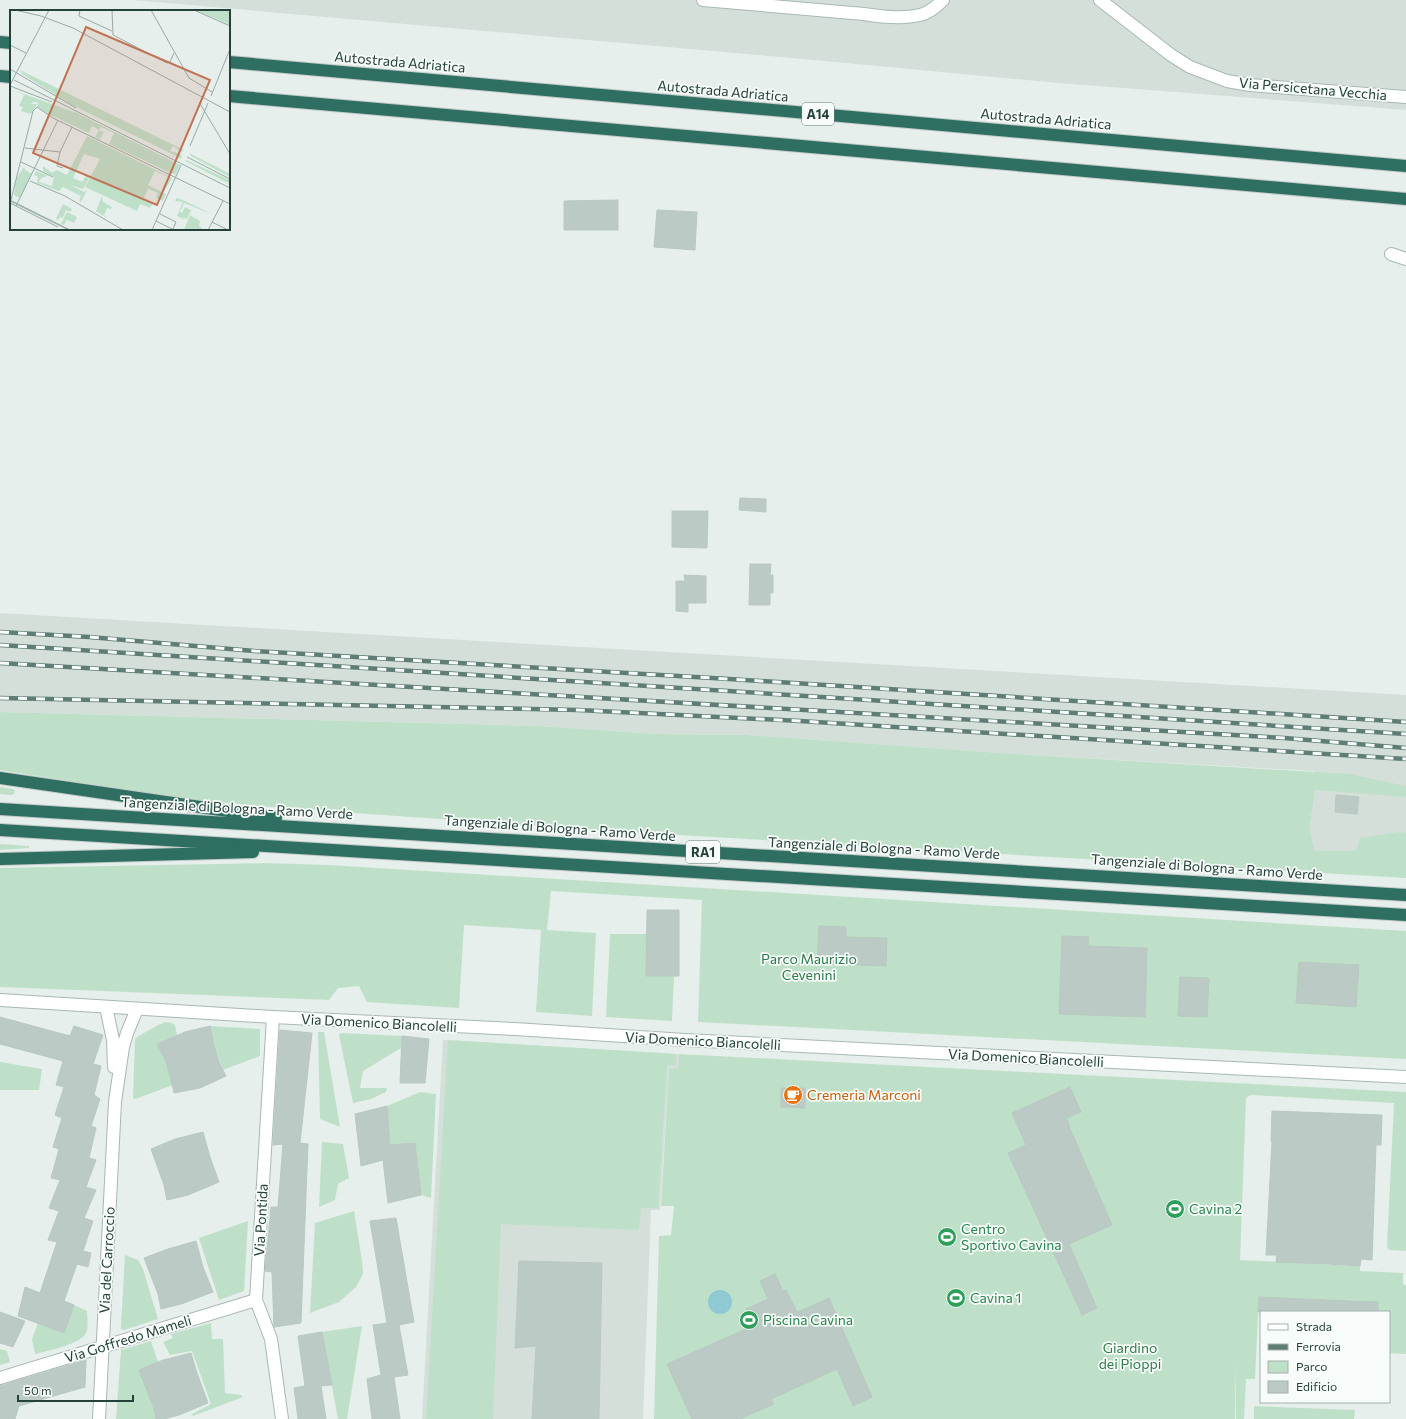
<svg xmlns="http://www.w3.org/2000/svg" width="1406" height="1419" font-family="Commissioner,sans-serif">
<rect width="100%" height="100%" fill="#e6efeb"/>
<g fill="#d4dfda">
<polygon points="133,0 1406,0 1406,110 1059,83 814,60"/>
<polygon points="0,613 1406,695 1406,859 1356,851 1314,851 1310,826 1315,790 1314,771 1030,755 747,735 658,734 538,726 0,712"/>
<polygon points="443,1040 679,1054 679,1069 669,1069 660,1210 651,1210 643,1419 422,1419"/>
</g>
<g fill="#bfe0c8">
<polygon points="0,712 538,726 658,734 747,735 1030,755 1349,774 1406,786 1406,797 1315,790 1310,826 1314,851 1356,851 1360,838 1399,832 1406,833 1406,878 594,830 271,807 184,799 0,770"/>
<polygon points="0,787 13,789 15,791 14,794 11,795 0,794"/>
<polygon points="0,844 29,846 29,848 0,850"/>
<polygon points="265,863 328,865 1406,931 1406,1059 698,1022 702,900 551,891 547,930 596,933 592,1016 536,1012 541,930 464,925 459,1008 367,1002 359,986 338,988 329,1000 0,987 0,868"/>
<polygon points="610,934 647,934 674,976 672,1021 606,1017"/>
<polygon points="166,1022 171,1023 175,1025 177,1035 158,1044 165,1059 173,1085 135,1099 133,1098 135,1040 137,1037 158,1025"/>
<polygon points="210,1026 260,1029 260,1056 223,1070 213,1042"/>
<polygon points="318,1032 324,1032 340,1127 320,1119"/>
<polygon points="341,1033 402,1036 401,1048 363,1071 360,1088 387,1088 386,1092 371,1099 353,1103 339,1035"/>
<polygon points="448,1040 676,1054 676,1065 667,1065 658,1208 641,1208 639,1230 501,1224 493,1419 426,1419"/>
<polygon points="679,1054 1406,1092 1406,1251 1390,1250 1388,1249 1387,1246 1394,1103 1252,1095 1248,1096 1246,1099 1240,1260 1360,1266 1360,1271 1403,1273 1403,1285 1406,1285 1406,1354 1389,1353 1389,1312 1367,1312 1367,1301 1259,1297 1255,1379 1246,1379 1244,1419 1236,1419 1235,1361 1235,1419 654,1419 659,1236 671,1235 674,1206 661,1206 669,1069 679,1068"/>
<polygon points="0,1062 42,1069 39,1090 0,1090"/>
<polygon points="420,1092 436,1094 431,1198 421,1195 415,1143 390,1145 387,1106"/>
<polygon points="322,1142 343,1144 349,1178 338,1184 335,1200 319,1207"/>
<polygon points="354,1211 362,1261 363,1274 356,1287 339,1302 310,1313 315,1223"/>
<polygon points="248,1221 244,1291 219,1300 199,1238"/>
<polygon points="125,1255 138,1260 143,1269 158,1319 124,1330 121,1329 121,1326"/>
<path d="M74 1305 87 1311C87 1318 89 1327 86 1333 81 1344 47 1351 35 1354L32 1339 38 1323 64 1333Z"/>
<polygon points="211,1323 212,1339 223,1339 225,1393 241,1395 243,1397 193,1416 192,1414 211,1404 192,1351 170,1355 163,1342 173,1338 171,1334"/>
<polygon points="362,1326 347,1419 338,1419 322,1332"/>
<polygon points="151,1341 158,1362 146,1386 153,1406 156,1419 116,1419 121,1350"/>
<polygon points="0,1349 7,1351 10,1362 0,1365"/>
<polygon points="1254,1406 1355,1410 1354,1419 1254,1419"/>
</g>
<circle fill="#8ec9d4" cx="720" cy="1302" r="12"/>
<g fill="#bbcac4" stroke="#b8c9c2">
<polygon points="618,200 618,230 564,230 564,201"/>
<polygon points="657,210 697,212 695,250 654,247"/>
<polygon points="740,498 766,499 766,512 739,510"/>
<polygon points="672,511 708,511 707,548 672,547"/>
<polygon points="750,564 771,564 770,575 773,575 773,593 770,593 770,605 749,605"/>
<polygon points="684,575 706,576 706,603 688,603 688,612 676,611 676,581 685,581"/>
<polygon points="1336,795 1359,797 1357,814 1335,812"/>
<polygon points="647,910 679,910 679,976 646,976"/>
<polygon points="819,926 846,927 846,937 887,938 886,966 817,964"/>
<polygon points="1062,936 1089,937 1088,946 1147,948 1145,1017 1059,1014"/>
<polygon points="1299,962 1359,965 1356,1007 1296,1003"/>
<polygon points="1180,977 1209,978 1207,1017 1178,1016"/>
<polygon points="0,1017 70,1036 74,1026 103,1035 93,1064 101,1066 94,1095 100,1099 91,1126 96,1128 89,1158 96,1160 86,1187 96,1190 84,1218 93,1221 83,1251 91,1253 88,1267 77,1264 64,1301 74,1305 64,1333 18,1316 25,1287 40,1293 57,1242 48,1240 59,1211 49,1208 60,1180 51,1178 59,1149 53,1147 62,1118 55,1115 64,1087 56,1085 63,1061 0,1044"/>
<polygon points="210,1026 213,1042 219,1062 226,1076 200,1088 174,1093 171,1079 165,1059 157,1044 185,1032"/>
<polygon points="280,1030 312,1033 300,1143 308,1144 301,1323 274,1327 272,1272 265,1271 271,1207 278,1207 283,1144 273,1145"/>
<polygon points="402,1036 429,1039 425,1083 400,1083"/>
<polygon points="1070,1087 1081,1112 1066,1118 1069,1124 1068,1124 1112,1225 1069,1244 1097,1308 1082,1315 1008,1153 1026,1145 1012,1113"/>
<polygon points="781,1088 805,1088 805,1108 781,1107"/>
<polygon points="387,1106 390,1145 415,1143 421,1195 388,1203 383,1160 361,1166 355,1114"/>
<polygon points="1272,1111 1382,1115 1381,1145 1376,1145 1372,1260 1361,1259 1360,1266 1328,1264 1276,1262 1277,1255 1266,1255 1272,1141 1271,1141"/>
<polygon points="203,1132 210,1157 219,1182 188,1195 167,1200 164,1185 151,1149 175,1139"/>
<polygon points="396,1218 414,1322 399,1325 408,1375 394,1377 400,1419 372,1419 367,1379 381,1375 373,1325 387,1323 370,1221"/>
<polygon points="196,1241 203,1267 213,1292 181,1304 161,1309 158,1294 144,1258 168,1249"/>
<polygon points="519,1261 602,1263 599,1419 532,1419 536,1346 515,1348"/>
<polygon points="775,1274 783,1291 786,1290 797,1312 798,1312 829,1298 872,1397 853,1406 837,1369 771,1399 774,1404 740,1419 692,1419 667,1364 753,1326 746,1309 768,1299 760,1281"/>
<polygon points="1259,1297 1378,1302 1378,1312 1258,1312"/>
<polygon points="0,1312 25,1321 13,1347 0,1343"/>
<polygon points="322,1332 332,1385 321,1386 326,1419 298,1419 294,1388 305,1386 298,1336"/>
<polygon points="191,1353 197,1373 208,1403 179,1415 164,1419 156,1419 153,1406 139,1370 163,1360"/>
<polygon points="86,1360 85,1387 19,1406 15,1419 0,1419 0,1386"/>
</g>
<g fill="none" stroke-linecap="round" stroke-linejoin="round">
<defs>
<g id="minor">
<path d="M703 0 864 14C882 17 902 19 920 15 929 13 937 6 943 0"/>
<polyline points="1100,0 1171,55 1190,67 1227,81 1250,85 1406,97"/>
<polyline points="1391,254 1406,259"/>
<polyline points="0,1000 273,1017 515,1029 685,1040 1406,1077"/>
<polyline points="106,1007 113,1040 114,1067"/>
<polyline points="273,1017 256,1300 271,1339 282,1419"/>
<polyline points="0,1378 256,1300"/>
<polyline points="99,1419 115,1102 123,1047 127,1033 137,1009"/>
</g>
<g id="motorway">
<polyline points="0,42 11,43"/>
<polyline points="229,62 1406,166"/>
<polyline points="0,76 11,77"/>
<polyline points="229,96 1406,199"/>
<polyline points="0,778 276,818"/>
<polyline points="0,809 1406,895"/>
<polyline points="0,830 1406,915"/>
<polyline points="0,859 253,852"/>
</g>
</defs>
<use href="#minor" stroke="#a8b8b2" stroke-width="14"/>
<use href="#motorway" stroke="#c2cac8" stroke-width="14"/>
<use href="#minor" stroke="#fff" stroke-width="12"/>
<use href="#motorway" stroke="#2f6f62" stroke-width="12"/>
<defs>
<g id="rail">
<polyline points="0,632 89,637 254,651 729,679 1406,722"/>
<polyline points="0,645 1406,734"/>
<polyline points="0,663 1284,738 1406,748"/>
<polyline points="0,698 578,710 800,721 1406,759"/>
</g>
</defs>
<use href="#rail" stroke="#5f7d75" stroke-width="4.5"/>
<use href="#rail" stroke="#f7fbf9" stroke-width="3" stroke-dasharray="9" stroke-linecap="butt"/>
</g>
<defs>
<symbol id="cafe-disc" viewBox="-11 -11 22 22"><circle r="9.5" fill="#e8710a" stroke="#f7fbf9"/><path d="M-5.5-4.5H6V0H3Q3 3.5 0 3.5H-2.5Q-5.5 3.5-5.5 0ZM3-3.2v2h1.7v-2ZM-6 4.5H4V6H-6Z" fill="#fff"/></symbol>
<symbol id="stadium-disc" viewBox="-11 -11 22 22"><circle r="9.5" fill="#2e9e5b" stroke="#f7fbf9"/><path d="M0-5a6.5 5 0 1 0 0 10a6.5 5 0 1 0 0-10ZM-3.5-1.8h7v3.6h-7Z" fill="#fff"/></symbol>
</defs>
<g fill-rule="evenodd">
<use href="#cafe-disc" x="782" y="1084" width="22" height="22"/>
<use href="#stadium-disc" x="1164" y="1198" width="22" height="22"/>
<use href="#stadium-disc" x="936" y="1226" width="22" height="22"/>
<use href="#stadium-disc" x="945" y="1287" width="22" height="22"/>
<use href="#stadium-disc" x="738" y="1309" width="22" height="22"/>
</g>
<g text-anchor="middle" stroke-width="3.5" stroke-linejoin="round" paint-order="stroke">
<g fill="#f7fbf9" stroke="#637a73" stroke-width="1">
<rect x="802" y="103" width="32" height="22" rx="3"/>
<rect x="686" y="841" width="34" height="22" rx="3"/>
</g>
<g font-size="13" font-weight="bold" fill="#24423a">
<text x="818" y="119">A14</text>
<text x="703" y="857">RA1</text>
</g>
<g font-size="14" fill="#24423a" stroke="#f7fbf9">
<text transform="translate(400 62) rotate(5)" y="5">Autostrada Adriatica</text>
<text transform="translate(1313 89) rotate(5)" y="5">Via Persicetana Vecchia</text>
<text transform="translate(723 91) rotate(5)" y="5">Autostrada Adriatica</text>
<text transform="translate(1046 119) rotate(5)" y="5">Autostrada Adriatica</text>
<text transform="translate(237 808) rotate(3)" y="5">Tangenziale di Bologna - Ramo Verde</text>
<text transform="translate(560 828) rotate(4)" y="5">Tangenziale di Bologna - Ramo Verde</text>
<text transform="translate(884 848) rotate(3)" y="5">Tangenziale di Bologna - Ramo Verde</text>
<text transform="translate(1207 867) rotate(4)" y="5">Tangenziale di Bologna - Ramo Verde</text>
<text transform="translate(379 1023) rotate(3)" y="5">Via Domenico Biancolelli</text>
<text transform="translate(703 1041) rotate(3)" y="5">Via Domenico Biancolelli</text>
<text transform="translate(1026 1058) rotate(3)" y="5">Via Domenico Biancolelli</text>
<text transform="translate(261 1220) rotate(-87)" y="5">Via Pontida</text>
<text transform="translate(107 1260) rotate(-87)" y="5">Via del Carroccio</text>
<text transform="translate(128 1339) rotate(-17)" y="5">Via Goffredo Mameli</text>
</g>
<g font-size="14" fill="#2d7a4b" stroke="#f7fbf9">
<text x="809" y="964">Parco Maurizio<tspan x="809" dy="16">Cevenini</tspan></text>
<text x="1130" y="1353">Giardino<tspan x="1130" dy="16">dei Pioppi</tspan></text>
</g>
<g font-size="14" fill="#c56008" stroke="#f7fbf9" text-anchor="start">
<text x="807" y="1100">Cremeria Marconi</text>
</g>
<g font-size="14" fill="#27864d" stroke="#f7fbf9" text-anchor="start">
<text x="1189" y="1214">Cavina 2</text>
<text x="961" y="1234">Centro<tspan x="961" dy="16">Sportivo Cavina</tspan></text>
<text x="970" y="1303">Cavina 1</text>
<text x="763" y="1325">Piscina Cavina</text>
</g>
</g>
<g transform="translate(10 10)">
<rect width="220" height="220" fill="#e6efeb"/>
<path d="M186 0H220V15ZM10 60 174 140 172 142 163 136 160 141 171 144 172 149 62 95 12 64ZM0 79 67 103 170 155 165 165 99 134 104 123 91 117 89 120 94 122 90 129 85 127 89 120 82 116 79 123 38 104 28 97V93L26 92H23L21 94H27L21 104 11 101 13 97 9 96 14 85ZM77 126 162 168 154 181 152 180 158 167 145 161 138 175 156 184 153 191 146 188 148 183 138 179 132 191 134 188 143 193 140 198 130 194 127 201 75 177 90 149 74 144 63 168 72 172 76 166 79 168 73 179 60 175 74 182 77 180 71 192 69 191 71 186 53 177 49 181 27 173 28 167 24 165 26 161 38 166 31 168 29 172 42 176 44 167 33 161V156L42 163 47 160 57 165ZM179 143 220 164V167L181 146ZM176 150 220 170V174L175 151ZM14 157 15 160 22 164 10 188 4 185 6 169ZM92 186 93 192 102 197 101 199 97 198 94 205 97 208 86 201ZM167 188 175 191 204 205 174 193 170 202 172 203 175 197 181 200 177 209 172 207 175 210 167 206 173 192 165 191ZM53 194 62 199 60 202 56 200 53 208 50 207 48 210 46 209ZM57 202 67 207 64 213 57 210 54 215 51 214ZM180 205 190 211 189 216 194 220H174Z" fill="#bfe0c8"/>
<path fill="none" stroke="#98aaa4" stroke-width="1" d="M5 0 31 6 63 18 220 102M70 0 69 6 102 21M102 0 103 25 157 53 160 52 164 43M141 0 179 68 202 82M184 0 220 16M0 35 16 43M0 59 66 98M4 70 220 178M0 75 39 0M0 76 42 92M201 86 220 39M189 92 220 144M180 136 198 93M15 138 50 142M177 147 220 169M11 152 43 167M53 158 47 156 50 142 62 117M20 171 55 186 113 220M0 190 60 220M1 190 23 101 27 97 43 108 220 194M0 191 59 220M0 193 48 217M6 196 48 110M150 204 166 212 163 219M146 211 164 220M202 212 218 220M142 220 171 155M198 220 213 191"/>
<path fill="#c07456" fill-opacity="0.15" stroke="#c07456" stroke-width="2" d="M76 17 200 70 147 195 23 143Z"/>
<rect width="220" height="220" fill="none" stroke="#24423a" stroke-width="2"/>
</g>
<rect x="1260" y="1311" width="130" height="92" fill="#f7fbf9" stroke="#a3b1ad"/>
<rect x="1268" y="1324" width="20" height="6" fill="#ffffff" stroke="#a3b1ad"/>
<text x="1296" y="1331" font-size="12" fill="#24423a">Strada</text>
<rect x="1268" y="1344" width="20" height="6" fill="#5f7d75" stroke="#a3b1ad"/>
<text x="1296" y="1351" font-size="12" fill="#24423a">Ferrovia</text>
<rect x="1268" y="1361" width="20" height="12" fill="#bfe0c8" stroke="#a3b1ad"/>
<text x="1296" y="1371" font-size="12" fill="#24423a">Parco</text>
<rect x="1268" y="1381" width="20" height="12" fill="#bbcac4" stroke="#a3b1ad"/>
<text x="1296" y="1391" font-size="12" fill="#24423a">Edificio</text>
<path d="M18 1395v6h115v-6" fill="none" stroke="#24423a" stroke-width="2"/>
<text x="24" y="1395" font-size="12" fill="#24423a" stroke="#f7fbf9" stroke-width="3" paint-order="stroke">50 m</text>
</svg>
